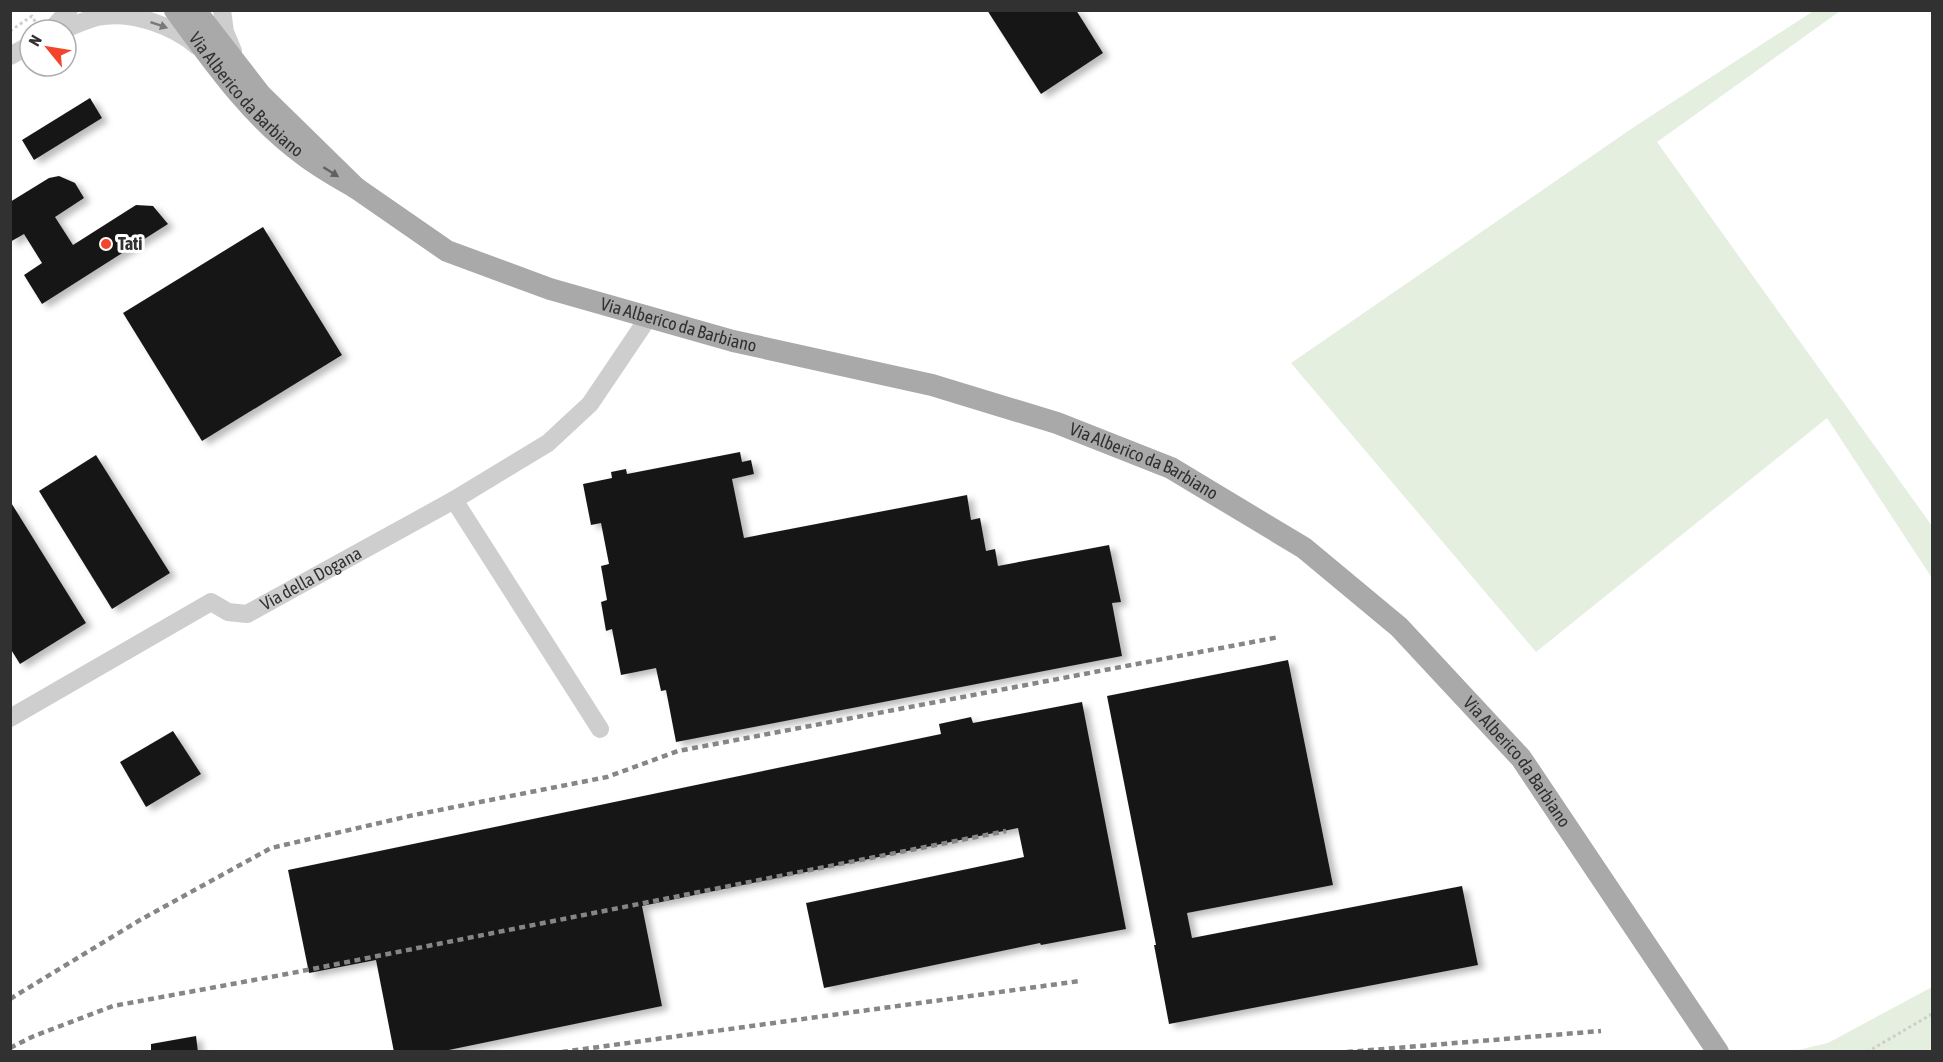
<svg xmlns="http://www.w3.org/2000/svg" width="1943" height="1062" font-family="'Asap Condensed',sans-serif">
<defs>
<filter id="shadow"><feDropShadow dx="6" dy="4" stdDeviation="3" flood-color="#0004"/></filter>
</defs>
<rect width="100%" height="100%" fill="#fff"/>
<g fill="#e4efdf">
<polygon points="1815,10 1840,11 1657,142 1932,526 1932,578 1827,418 1536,652 1291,363 1637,125"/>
<polygon points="1932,987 1932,1051 1794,1051 1828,1043"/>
</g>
<g fill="#181818" filter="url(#shadow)">
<polygon points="987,10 1076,10 1103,53 1041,94"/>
<polygon points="90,98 102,118 34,160 22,140"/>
<polygon points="59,176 75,183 84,198 55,217 73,245 136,205 153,206 168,224 42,304 24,275 42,263 24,234 10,242 10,202 49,178"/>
<polygon points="263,227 342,355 202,441 123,313"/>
<polygon points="740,452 742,462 751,460 754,474 732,479 744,538 967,495 971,520 980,518 986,551 995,549 998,566 1109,545 1121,602 1112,603 1122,656 676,742 666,690 661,691 656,668 621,675 612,629 606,631 601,602 607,600 601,566 609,564 601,523 591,525 583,484 612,478 611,472 626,469 627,474"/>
<polygon points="96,455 170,573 112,609 39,491"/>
<polygon points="10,501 86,623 20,664 10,648"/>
<polygon points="1288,660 1333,885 1187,913 1192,938 1462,886 1478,965 1169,1024 1154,945 1156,945 1107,696"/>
<polygon points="1082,702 1126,929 1041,945 1040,943 824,988 806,903 1024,857 1018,828 642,906 662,1006 439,1052 394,1052 376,960 309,973 288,870 941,734 939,724 971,717 973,723"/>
<polygon points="173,731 201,774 146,807 120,762"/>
<polygon points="196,1036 198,1052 151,1052 151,1044"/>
</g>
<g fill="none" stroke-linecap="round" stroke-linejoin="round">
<g stroke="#cecece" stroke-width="3" stroke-dasharray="3 3" stroke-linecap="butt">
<polyline points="10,31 32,16 36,23"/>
<polyline points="1867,1052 1932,1014"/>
</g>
<g stroke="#cecece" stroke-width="18">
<polyline points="222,10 225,32 233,51"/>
<polyline points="51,30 69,10"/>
<path d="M62 30C73 26 85 20 97 17 130 10 172 25 197 46"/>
<polyline points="10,56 30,45"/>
<polyline points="454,500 600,729"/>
<path id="s1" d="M10 718 211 602 228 612 247 614 454 500 548 443 590 404 648 318"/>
</g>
<g stroke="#a9a9a9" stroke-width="22">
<path id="s2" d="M175 10C213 62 252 118 305 156 321 168 339 178 356 188L260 94 195 10"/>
<path id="s3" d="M356 188 447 251 550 289 733 341 932 385 1057 423 1171 468 1304 548 1399 627 1521 758 1718 1052"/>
</g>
<g stroke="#868686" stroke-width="4.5" stroke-dasharray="6 4.5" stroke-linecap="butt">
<polyline points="10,999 140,920 271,848 414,815 607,777 678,751 1279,637"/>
<polyline points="10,1048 34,1036 113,1006 292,973 1006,831"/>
<polyline points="562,1052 1080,981"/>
<polyline points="1347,1052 1601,1031"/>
</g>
</g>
<defs><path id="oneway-solid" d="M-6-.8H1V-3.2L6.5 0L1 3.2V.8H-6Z" transform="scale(1.5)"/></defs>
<use fill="#787878" href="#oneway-solid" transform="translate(159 25) rotate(19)"/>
<use fill="#616161" href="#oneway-solid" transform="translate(331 172) rotate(32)"/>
<circle fill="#f1462b" stroke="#fff" stroke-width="2" cx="106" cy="244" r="6"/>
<g text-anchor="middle" stroke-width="6" stroke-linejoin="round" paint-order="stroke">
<g font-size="18" fill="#313131" stroke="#fff">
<text dy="6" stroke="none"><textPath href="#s2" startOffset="111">Via Alberico da Barbiano</textPath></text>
<text dy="6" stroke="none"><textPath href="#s3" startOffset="354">Via Alberico da Barbiano</textPath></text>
<text dy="6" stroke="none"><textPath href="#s3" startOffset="840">Via Alberico da Barbiano</textPath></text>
<text dy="6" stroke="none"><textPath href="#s1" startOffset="344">Via della Dogana</textPath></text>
<text dy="6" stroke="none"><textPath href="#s3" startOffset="1326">Via Alberico da Barbiano</textPath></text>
</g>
<g font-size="18" font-weight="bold" fill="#313131" stroke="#fff" text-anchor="start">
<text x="118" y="250">Tati</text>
</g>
</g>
<rect width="1943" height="1062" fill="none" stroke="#313131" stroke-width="24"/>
<g transform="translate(48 48) rotate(300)"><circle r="28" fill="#ffffff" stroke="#adadad" stroke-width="1.5"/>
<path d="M0-4.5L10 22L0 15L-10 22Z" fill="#f1462b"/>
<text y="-9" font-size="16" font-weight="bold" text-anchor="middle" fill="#313131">N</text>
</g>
</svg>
